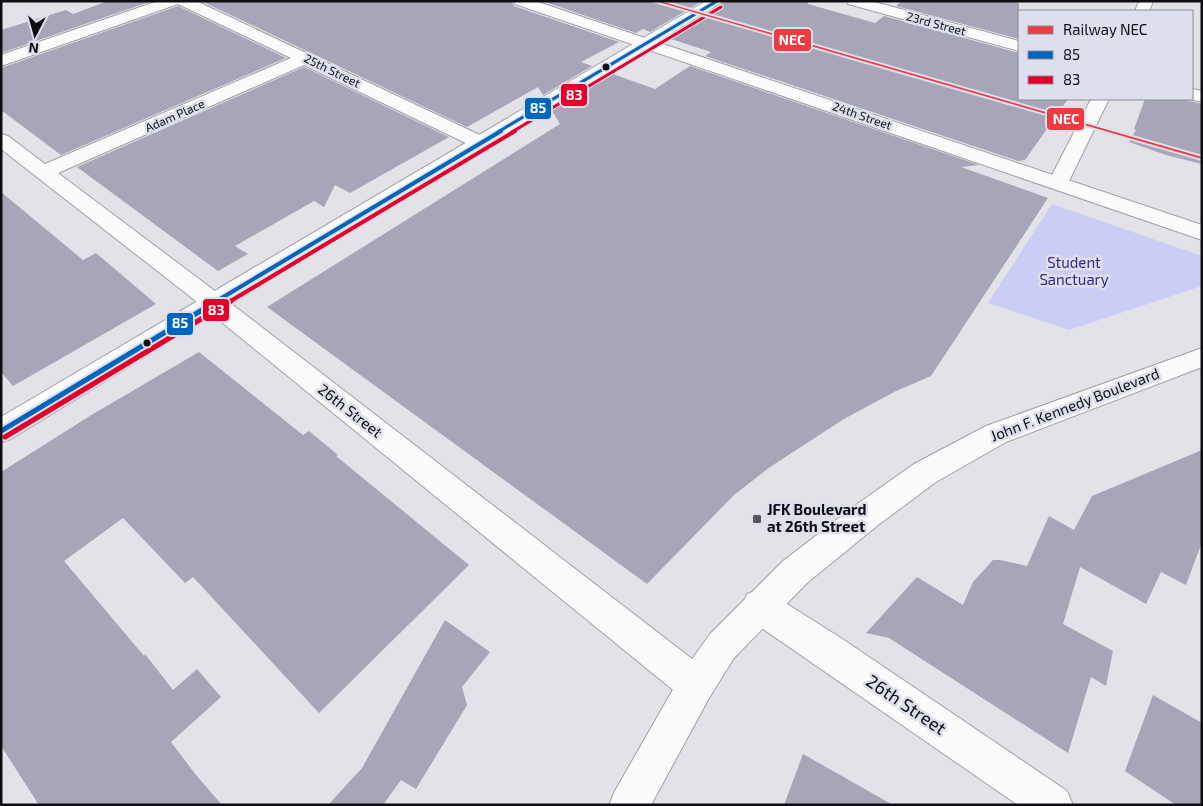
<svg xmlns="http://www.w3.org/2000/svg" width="1203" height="806" font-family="'Exo 2',sans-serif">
<rect width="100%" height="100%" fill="#e2e2e8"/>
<polygon fill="#cbcef4" points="1052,204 1202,256 1202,286 1069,330 988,303"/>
<g fill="#a6a6b8">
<polygon points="108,1 152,1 1,53 1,30 66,10 73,14"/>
<polygon points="201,1 511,1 514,6 619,42 581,62 592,66 543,95 538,87 467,127"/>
<polygon points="542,1 702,1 650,32 643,29 636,33"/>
<polygon points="726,1 808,1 808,4 875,23 884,16 1019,53 1019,99 1068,99 1025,160 1018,161 705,56 711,52 668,38"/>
<polygon points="902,1 1019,1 1019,39 896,6"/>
<polygon points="178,6 286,58 61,155 1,110 1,68"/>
<polygon points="690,66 979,165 961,167 1048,198 931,376 894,392 844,419 770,467 734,495 647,584 267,307 560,124 551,109 610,73 655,89"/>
<polygon points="304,67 449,137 350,193 335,185 324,207 314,201 235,246 248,254 218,271 77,167"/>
<polygon points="1145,99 1187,99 1189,101 1202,104 1202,164 1166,155 1129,142 1136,130 1134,129"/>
<polygon points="1,192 83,260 96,253 156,304 13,386 1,372"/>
<polygon points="199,352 303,435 309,431 338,455 336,456 469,565 319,713 193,577 185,583 123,518 64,561 144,656 145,654 173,690 197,669 221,697 171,742 196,775 222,805 39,805 1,746 1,472 93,414"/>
<polygon points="1202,450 1202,542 1186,585 1161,572 1146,604 1080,567 1063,624 1113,651 1106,686 1091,677 1068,753 889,638 866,633 917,577 963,605 973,582 993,560 1000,560 1027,566 1049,516 1074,530 1092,496"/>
<polygon points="445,620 490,652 462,687 467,705 416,789 401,780 383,805 328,805 362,768"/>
<polygon points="1153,695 1202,723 1202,805 1176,805 1125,771"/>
<polygon points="803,754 893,805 784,805"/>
</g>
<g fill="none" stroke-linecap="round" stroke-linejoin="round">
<defs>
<g id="street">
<polygon points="158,1 196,1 486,138 489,142 486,146 479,148 472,146 304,65 58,173 203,282 709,672 714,685 709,698 696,703 683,698 187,294 1,149 1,134 8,136 45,164 291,58 178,4 1,66 1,55"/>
<polygon points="513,1 535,1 1202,225 1202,240 515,4"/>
<polygon points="846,1 871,1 1019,41 1019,51 848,4"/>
<polygon points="1192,89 1202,91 1202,102 1189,99 1192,99"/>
<polygon points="759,590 771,594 841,638 1067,791 1073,805 1018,805 747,618 742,606 747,594"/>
</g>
<g id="secondary">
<polygon points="706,1 724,1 11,439 1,442 1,417"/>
<polygon points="1139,1 1153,1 1149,11 1135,11"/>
<polygon points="1091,99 1109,99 1068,183 1065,187 1058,189 1051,187 1048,183"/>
</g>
<polygon id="primary" points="1202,348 1202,367 1006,442 936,482 878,525 807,583 734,658 709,698 651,805 609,805 615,791 683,672 710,634 783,561 856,505 914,464 986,426"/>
</defs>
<use href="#street" stroke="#a1a1a5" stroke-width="2"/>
<use href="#secondary" stroke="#a1a1a5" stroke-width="2"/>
<use href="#primary" stroke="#a1a1a5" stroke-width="2"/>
<use href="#street" fill="#fbfbfc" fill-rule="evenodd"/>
<use href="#secondary" fill="#fbfbfc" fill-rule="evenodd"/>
<use href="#primary" fill="#fbfbfc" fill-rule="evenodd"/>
<defs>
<polyline id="bus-1-far2" points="498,132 717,1"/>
<polyline id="bus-1-far1" points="215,302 501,131"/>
<polyline id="bus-1" points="1,431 217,301"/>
<polyline id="bus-2-far2" points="512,132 721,7"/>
<polyline id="bus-2-far1" points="229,302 515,131"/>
<polyline id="bus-2" points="5,437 231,301"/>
</defs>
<use href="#bus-1-far2" stroke="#dedfec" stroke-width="5.5"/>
<use href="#bus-1-far1" stroke="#dedfec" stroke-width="7"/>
<use href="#bus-1" stroke="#dedfec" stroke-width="9"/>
<use href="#bus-2-far2" stroke="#dedfec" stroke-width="5.5"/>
<use href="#bus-2-far1" stroke="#dedfec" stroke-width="7"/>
<use href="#bus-2" stroke="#dedfec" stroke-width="9"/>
<use href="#bus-1-far2" stroke="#0065bd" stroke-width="3"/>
<use href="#bus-1-far1" stroke="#0065bd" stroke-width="4"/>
<use href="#bus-1" stroke="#0065bd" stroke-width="5"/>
<use href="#bus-2-far2" stroke="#e4002b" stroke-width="3"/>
<use href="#bus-2-far1" stroke="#e4002b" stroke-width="4"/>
<use href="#bus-2" stroke="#e4002b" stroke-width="5"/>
<defs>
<polygon id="rail-1" points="655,1 660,1 1202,157 1202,159"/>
</defs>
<use href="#rail-1" stroke="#dedfec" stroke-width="4"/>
<use href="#rail-1" fill="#ee3a41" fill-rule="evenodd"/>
</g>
<g fill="#0e0e12" stroke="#dedfec" stroke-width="2">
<circle cx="606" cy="67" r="4.5"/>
<circle cx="147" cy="343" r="4.5"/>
</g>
<rect fill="#58585d" stroke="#dedfec" stroke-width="2" x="752" y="514" width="10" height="10" rx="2.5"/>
<g text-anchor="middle" stroke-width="5" stroke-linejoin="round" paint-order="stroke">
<g font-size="12" fill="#0e0e12" stroke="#dedfec">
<text transform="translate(936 24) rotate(15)" y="4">23rd Street</text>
<text transform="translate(332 71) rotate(26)" y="4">25th Street</text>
<text transform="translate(175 116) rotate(-24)" y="4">Adam Place</text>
<text transform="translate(862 116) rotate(19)" y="4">24th Street</text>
</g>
<g font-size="15" fill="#33288a" stroke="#dedfec">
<text x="1074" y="268">Student<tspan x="1074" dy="17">Sanctuary</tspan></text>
</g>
<g font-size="15" fill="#0e0e12" stroke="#dedfec">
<text transform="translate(1075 405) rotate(-21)" y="5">John F. Kennedy Boulevard</text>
<text transform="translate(350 411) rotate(38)" y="5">26th Street</text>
</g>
<g font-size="15" font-weight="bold" fill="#0e0e12" stroke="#dedfec" text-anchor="start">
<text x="767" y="515">JFK Boulevard<tspan x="767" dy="17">at 26th Street</tspan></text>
</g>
<g font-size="18" fill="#0e0e12" stroke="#dedfec">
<text transform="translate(906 705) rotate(34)" y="6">26th Street</text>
</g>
</g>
<g stroke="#dedfec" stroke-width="2">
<rect x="773" y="28" width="39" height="24" rx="5" fill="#ee3a41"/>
<rect x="560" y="83" width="28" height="24" rx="5" fill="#e4002b"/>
<rect x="524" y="97" width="28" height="23" rx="5" fill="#0065bd"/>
<rect x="1046" y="107" width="39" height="24" rx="5" fill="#ee3a41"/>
<rect x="202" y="298" width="28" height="24" rx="5" fill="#e4002b"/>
<rect x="166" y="312" width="28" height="24" rx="5" fill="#0065bd"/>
</g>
<g font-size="14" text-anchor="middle" font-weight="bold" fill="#fff">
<text x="792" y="45">NEC</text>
<text x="574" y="100">83</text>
<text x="538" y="113">85</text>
<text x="1066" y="124">NEC</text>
<text x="216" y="315">83</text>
<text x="180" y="328">85</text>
</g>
<rect width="1203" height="806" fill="none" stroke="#0e0e12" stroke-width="5"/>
<rect x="1018" y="10" width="175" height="90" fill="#dedfec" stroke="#8b8b95"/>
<rect x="1028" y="26" width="25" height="8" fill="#ee3a41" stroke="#8b8b95"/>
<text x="1063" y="35" font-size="15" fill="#0e0e12">Railway NEC</text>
<rect x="1028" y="51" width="25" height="8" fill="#0065bd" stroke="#8b8b95"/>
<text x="1063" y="60" font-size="15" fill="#0e0e12">85</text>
<rect x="1028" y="76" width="25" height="8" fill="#e4002b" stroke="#8b8b95"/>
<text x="1063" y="85" font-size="15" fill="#0e0e12">83</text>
<g transform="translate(35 35) rotate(186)" stroke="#dedfec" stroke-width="4" paint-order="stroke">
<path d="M0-4L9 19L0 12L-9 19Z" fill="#0e0e12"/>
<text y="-8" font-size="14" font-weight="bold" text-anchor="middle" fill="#0e0e12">N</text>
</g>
</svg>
